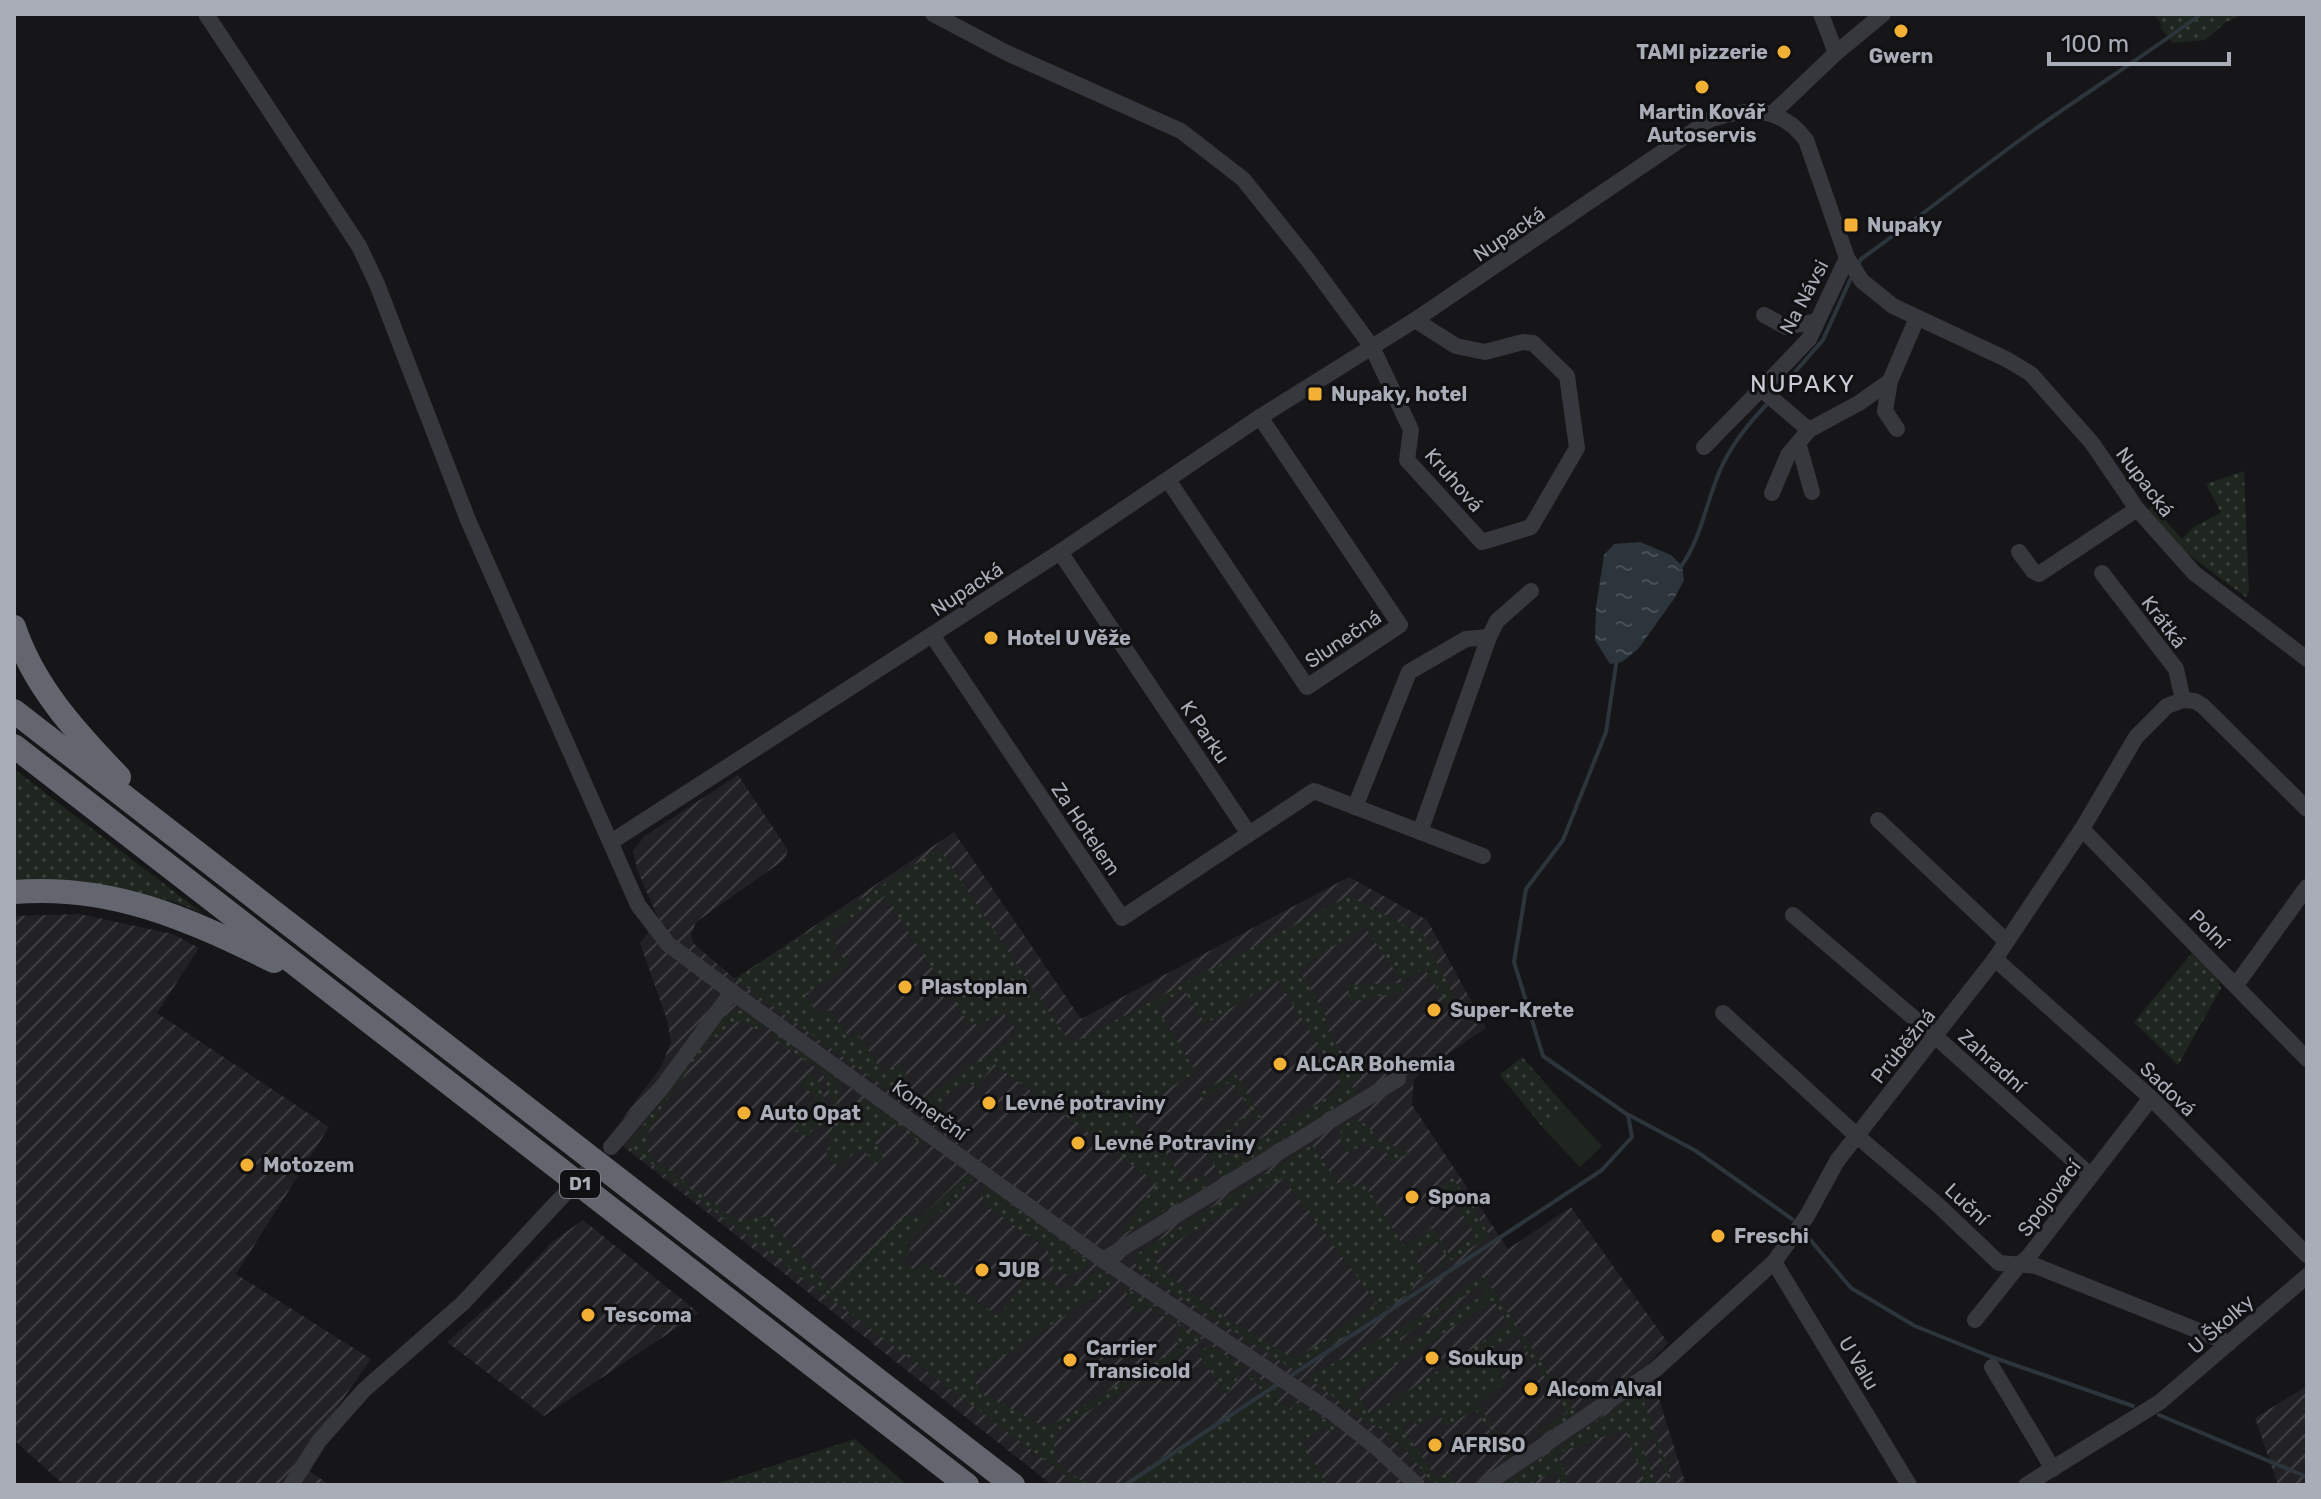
<svg xmlns="http://www.w3.org/2000/svg" width="2321" height="1499" font-family="Rubik,sans-serif">
<defs>
<pattern id="industrial-furrows" width="10" height="10" patternUnits="userSpaceOnUse" patternTransform="scale(2)"><rect width="10" height="10" fill="#222225"/><path d="M-1 1l2-2M0 10L10 0M9 11l2-2" fill="none" stroke="#3f3f43"/></pattern>
<pattern id="green-dots" width="8" height="8" patternUnits="userSpaceOnUse" patternTransform="scale(2)"><rect width="8" height="8" fill="#1e261f"/><path d="M2 2h.1M6 6h.1" fill="none" stroke="#3c433d" stroke-width="1.8" stroke-linecap="round"/></pattern>
<pattern id="water-ripples" width="26" height="14" patternUnits="userSpaceOnUse" patternTransform="scale(2)"><rect width="26" height="14" fill="#2c353c"/><path d="M2 4q2-2 4 0t4 0M15 11q2-2 4 0t4 0" fill="none" stroke="#485056"/></pattern>
</defs>
<rect width="100%" height="100%" fill="#161618"/>
<g fill="url(#industrial-furrows)">
<polygon points="738,775 788,850 784,860 696,922 691,934 693,943 735,979 954,832 1081,1019 1349,877 1427,920 1486,1028 1421,1072 1414,1080 1412,1105 1508,1249 1571,1207 1668,1343 1648,1364 1686,1485 1052,1485 610,1136 661,1067 671,1042 667,1020 640,943 659,920 638,872 633,851 645,836"/>
<polygon points="79,914 173,934 199,948 157,1013 329,1127 236,1274 371,1359 328,1420 300,1465 330,1485 64,1485 14,1440 14,916"/>
<polygon points="583,1220 699,1313 544,1416 447,1342 505,1292 552,1242"/>
<polygon points="2307,1386 2307,1485 2278,1485 2255,1418"/>
</g>
<g fill="url(#green-dots)" fill-rule="evenodd">
<polygon points="2154,14 2244,14 2226,22 2205,40 2173,43 2160,27 2162,25"/>
<polygon points="2244,471 2249,592 2247,598 2184,551 2148,510 2153,506 2182,539 2194,527 2221,513 2206,484"/>
<polygon points="14,769 202,913 175,902 104,885 14,884"/>
<polygon points="939,849 1071,1044 1349,896 1423,935 1463,1014 1456,1018 1424,968 1402,981 1365,927 1298,968 1327,1018 1323,1022 1346,1059 1357,1052 1365,1074 1351,1084 1357,1094 1222,1177 1198,1139 1202,1136 1206,1142 1252,1112 1232,1081 1203,1099 1200,1093 1235,1073 1262,1119 1259,1120 1255,1115 1216,1139 1228,1159 1344,1087 1278,980 1205,1024 1184,990 1156,1007 1196,1072 1129,1112 1153,1152 1163,1147 1185,1184 1204,1174 1209,1185 1117,1238 1157,1183 994,1064 976,1088 967,1080 946,1095 936,1115 946,1121 940,1128 915,1108 960,1073 1020,1034 1002,1011 979,1026 967,1021 885,896 829,932 837,946 828,953 833,961 843,955 849,964 804,995 819,1015 830,1010 850,1039 858,1034 883,1073 900,1063 906,1072 905,1082 893,1093 735,979"/>
<polygon points="2192,953 2216,977 2221,988 2178,1065 2134,1022"/>
<polygon points="1399,983 1405,991 1350,1002 1348,985"/>
<path d="M736 1010 749 1012 766 1026 755 1029C738 1016 729 1021 718 1038L713 1035 657 1114 658 1118C647 1131 643 1141 650 1156L732 1217 740 1220 771 1216 777 1220 773 1225 832 1290 907 1214 919 1219 969 1172 974 1176 947 1211 944 1214 938 1209 905 1245 911 1250 901 1262 916 1271 924 1263 999 1317 1031 1272 1062 1288 1078 1284 1100 1270 1114 1279 1108 1287 1089 1300 972 1377 982 1394 1047 1428 1180 1347 1174 1338 1182 1328 1146 1305H1144L1139 1313 1131 1306 1124 1286 1202 1340 1060 1429C1043 1463 1063 1467 1088 1485H1078L628 1146 723 1017Z"/>
<polygon points="775,1032 840,1080 841,1094 835,1106 822,1072 773,1038"/>
<polygon points="1522,1057 1567,1108 1544,1129 1500,1075"/>
<polygon points="807,1074 817,1077 829,1113 818,1130 814,1128 808,1137 793,1130 817,1097 800,1084"/>
<polygon points="866,1099 927,1142 917,1149 915,1148 919,1142 895,1124 874,1142 886,1155 876,1165 862,1148 838,1166 827,1157 826,1151 834,1141 827,1136 849,1106"/>
<path d="M1355 1119 1367 1125 1377 1138 1408 1153 1393 1162 1380 1144 1370 1150 1365 1143 1349 1153C1341 1143 1338 1139 1342 1126Z"/>
<path d="M1312 1145 1338 1184 1348 1179 1354 1187 1363 1182 1404 1246 1432 1228 1449 1254 1476 1236 1443 1184 1453 1178 1490 1236 1416 1282 1409 1293 1294 1370 1141 1271 1135 1263 1137 1254ZM1283 1178 1377 1303 1295 1360C1252 1333 1181 1295 1152 1256ZM1436 1240 1448 1259 1425 1274 1413 1254Z"/>
<path d="M984 1184 1089 1262C1080 1274 1069 1278 1055 1270L1048 1258V1249L985 1205 982 1193Z"/>
<path d="M1483 1275 1576 1414 1541 1436 1539 1432 1568 1412 1515 1333 1486 1353 1505 1383 1478 1403 1506 1448 1522 1439 1530 1444 1508 1458 1475 1409 1447 1427 1437 1413 1418 1426 1413 1419 1401 1427 1436 1477 1451 1473 1454 1477 1450 1480 1455 1485H1434L1410 1455 1384 1430 1367 1422 1307 1377 1433 1311ZM1481 1285 1487 1292 1405 1347 1399 1339ZM1493 1300 1509 1324 1370 1416 1355 1392Z"/>
<polygon points="1210,1345 1241,1366 1239,1376 1227,1395 1198,1353"/>
<polygon points="1250,1373 1282,1393 1275,1400 1291,1410 1295,1402 1338,1427 1331,1433 1326,1426 1302,1441 1327,1485 1119,1485 1263,1393 1253,1379 1249,1381"/>
<polygon points="1640,1392 1674,1485 1671,1485 1653,1437 1640,1441 1656,1485 1646,1485 1625,1429 1558,1453 1569,1485 1562,1485 1557,1472 1534,1480 1536,1485 1501,1485"/>
<polygon points="855,1439 907,1485 714,1485"/>
</g>
<polygon fill="#1e261f" points="1567,1108 1602,1146 1580,1167 1544,1129"/>
<polygon fill="url(#water-ripples)" points="1640,542 1671,555 1682,566 1684,580 1674,599 1638,649 1622,662 1610,664 1595,640 1596,607 1604,555 1614,544"/>
<g fill="none" stroke-linecap="round" stroke-linejoin="round">
<g stroke="#2c353c" stroke-width="4">
<path d="M1858 265 1861 259C1916 220 1969 177 2024 137 2082 95 2143 57 2201 14"/>
<polyline points="1775,395 1823,340 1852,276"/>
<path d="M1680 568C1702 538 1706 501 1721 468 1733 442 1750 422 1769 402"/>
<polyline points="1629,1115 1696,1151 1792,1219"/>
<polyline points="1807,1236 1851,1288 1915,1326 1989,1356 2133,1406"/>
<polyline points="1289,1377 1602,1170 1632,1137 1628,1115 1543,1056 1514,962 1526,889 1563,840 1606,732 1617,658"/>
<polyline points="2159,1415 2307,1477"/>
<polyline points="1125,1485 1281,1382"/>
</g>
<polyline stroke="#333438" stroke-width="16" stroke-dasharray="16 8" stroke-linecap="butt" points="559,1200 611,1147"/>
<g stroke="#37383d" stroke-width="16">
<polyline points="206,14 359,246 377,284 468,520 638,905 668,944 732,992 663,1086 611,1147"/>
<polyline points="933,14 1007,53 1181,131 1243,179 1308,260 1372,347 1411,430 1407,460 1482,542 1531,527 1577,448 1567,376 1533,343 1523,342 1485,352 1456,346 1415,320"/>
<polyline points="1821,14 1836,53"/>
<polyline points="1773,113 1836,53 1883,14"/>
<polyline points="1764,315 1786,327 1817,321"/>
<polyline points="1897,429 1885,411 1890,381 1917,318"/>
<polyline points="1809,430 1761,389 1809,339 1847,258"/>
<polyline points="1799,446 1812,492"/>
<polyline points="1704,447 1761,389"/>
<polyline points="1168,480 1307,687 1400,625 1260,417"/>
<polyline points="1772,493 1788,455 1809,430 1859,403 1890,381"/>
<polyline points="1060,552 1249,834 1314,791 1483,856"/>
<polyline points="2019,552 2033,571 2039,574 2137,509"/>
<polyline points="2102,573 2176,669 2183,700"/>
<polyline points="932,635 1122,918 1249,834"/>
<polyline points="1355,807 1409,672 1466,639 1489,637"/>
<polyline points="1878,820 2006,941"/>
<polyline points="2082,829 2307,1059"/>
<polyline points="1420,832 1489,637 1497,621 1531,591"/>
<path d="M611 842 1060 552 1260 417 1415 320 1711 119C1748 108 1780 105 1806 140L1847 258 1862 281 1893 306 2006 359 2031 374 2092 443 2137 509 2194 573 2307 659"/>
<polyline points="1793,915 1936,1037 2091,1176"/>
<polyline points="1995,959 2151,1098 2307,1255"/>
<polyline points="2236,985 2307,887"/>
<polyline points="732,992 1103,1260 1333,1413 1376,1447 1417,1485"/>
<polyline points="1723,1013 1856,1135 1938,1205 1999,1263 2036,1266 2229,1343"/>
<polyline points="1103,1260 1398,1079"/>
<polyline points="1774,1262 1909,1485"/>
<polyline points="1975,1320 2019,1265 2029,1256 2151,1098"/>
<polyline points="1992,1367 2053,1469"/>
<polyline points="291,1485 319,1441 364,1390 463,1303 559,1200"/>
<polyline points="1485,1485 1656,1369 1774,1262 1807,1216 1837,1161 1995,959 2082,829 2136,737 2167,706 2183,700 2195,701 2203,706 2307,809"/>
<polyline points="2026,1485 2160,1402 2307,1276"/>
</g>
<g stroke="#63666e" stroke-width="24">
<path d="M14 627C34 687 76 732 119 777"/>
<polyline points="14,711 1013,1485"/>
<polyline points="14,746 967,1485"/>
<path d="M14 892C112 884 188 919 274 961"/>
</g>
</g>
<g fill="#f2b134" stroke="#111113" stroke-width="3">
<circle cx="1901" cy="31" r="8"/>
<circle cx="1784" cy="52" r="8"/>
<circle cx="1702" cy="87" r="8"/>
<rect x="1843" y="217" width="16" height="16" rx="4"/>
<rect x="1307" y="386" width="16" height="16" rx="4"/>
<circle cx="991" cy="638" r="8"/>
<circle cx="905" cy="987" r="8"/>
<circle cx="1434" cy="1010" r="8"/>
<circle cx="1280" cy="1064" r="8"/>
<circle cx="989" cy="1103" r="8"/>
<circle cx="744" cy="1113" r="8"/>
<circle cx="1078" cy="1143" r="8"/>
<circle cx="247" cy="1165" r="8"/>
<circle cx="1412" cy="1197" r="8"/>
<circle cx="1718" cy="1236" r="8"/>
<circle cx="982" cy="1270" r="8"/>
<circle cx="588" cy="1315" r="8"/>
<circle cx="1432" cy="1358" r="8"/>
<circle cx="1070" cy="1360" r="8"/>
<circle cx="1531" cy="1389" r="8"/>
<circle cx="1435" cy="1445" r="8"/>
</g>
<g text-anchor="middle" stroke-width="6" stroke-linejoin="round" paint-order="stroke">
<rect fill="#111113" stroke="#7b7e86" stroke-width="2" x="560" y="1170" width="40" height="28" rx="6"/>
<g font-size="18" font-weight="bold" fill="#a8adb8">
<text x="580" y="1190">D1</text>
</g>
<g font-size="20" font-weight="bold" fill="#a8adb8" stroke="#111113" text-anchor="start">
<text x="1768" y="59" text-anchor="end">TAMI pizzerie</text>
<text x="1901" y="63" text-anchor="middle">Gwern</text>
<text x="1702" y="119" text-anchor="middle">Martin Kovář<tspan x="1702" dy="23">Autoservis</tspan></text>
<text x="1867" y="232">Nupaky</text>
<text x="1331" y="401">Nupaky, hotel</text>
<text x="1007" y="645">Hotel U Věže</text>
<text x="921" y="994">Plastoplan</text>
<text x="1450" y="1017">Super-Krete</text>
<text x="1296" y="1071">ALCAR Bohemia</text>
<text x="1005" y="1110">Levné potraviny</text>
<text x="760" y="1120">Auto Opat</text>
<text x="1094" y="1150">Levné Potraviny</text>
<text x="263" y="1172">Motozem</text>
<text x="1428" y="1204">Spona</text>
<text x="1734" y="1243">Freschi</text>
<text x="998" y="1277">JUB</text>
<text x="604" y="1322">Tescoma</text>
<text x="1086" y="1355">Carrier<tspan x="1086" dy="23">Transicold</tspan></text>
<text x="1448" y="1365">Soukup</text>
<text x="1547" y="1396">Alcom Alval</text>
<text x="1451" y="1452">AFRISO</text>
</g>
<g font-size="20" fill="#a8adb8" stroke="#111113">
<text transform="translate(1509 234) rotate(-34)" y="7">Nupacká</text>
<text transform="translate(1804 297) rotate(-62)" y="7">Na Návsi</text>
<text transform="translate(1454 480) rotate(49)" y="7">Kruhová</text>
<text transform="translate(2145 482) rotate(53)" y="7">Nupacká</text>
<text transform="translate(967 589) rotate(-33)" y="7">Nupacká</text>
<text transform="translate(2164 622) rotate(53)" y="7">Krátká</text>
<text transform="translate(1343 639) rotate(-34)" y="7">Slunečná</text>
<text transform="translate(1205 732) rotate(56)" y="7">K Parku</text>
<text transform="translate(1086 829) rotate(56)" y="7">Za Hotelem</text>
<text transform="translate(2209 929) rotate(45)" y="7">Polní</text>
<text transform="translate(1903 1046) rotate(-51)" y="7">Průběžná</text>
<text transform="translate(1992 1061) rotate(42)" y="7">Zahradní</text>
<text transform="translate(2168 1089) rotate(44)" y="7">Sadová</text>
<text transform="translate(930 1110) rotate(36)" y="7">Komerční</text>
<text transform="translate(2049 1198) rotate(-53)" y="7">Spojovací</text>
<text transform="translate(1967 1204) rotate(43)" y="7">Luční</text>
<text transform="translate(2221 1324) rotate(-41)" y="7">U Školky</text>
<text transform="translate(1859 1363) rotate(59)" y="7">U Valu</text>
</g>
<g font-size="24" letter-spacing="2" fill="#c9ccd4" stroke="#111113">
<text x="1803" y="392">NUPAKY</text>
</g>
</g>
<rect width="2321" height="1499" fill="none" stroke="#a8adb8" stroke-width="32"/>
<path d="M2049 52v12h180v-12" fill="none" stroke="#a8adb8" stroke-width="4"/>
<text x="2061" y="52" font-size="24" fill="#a8adb8" stroke="#111113" stroke-width="6" paint-order="stroke">100 m</text>
</svg>
